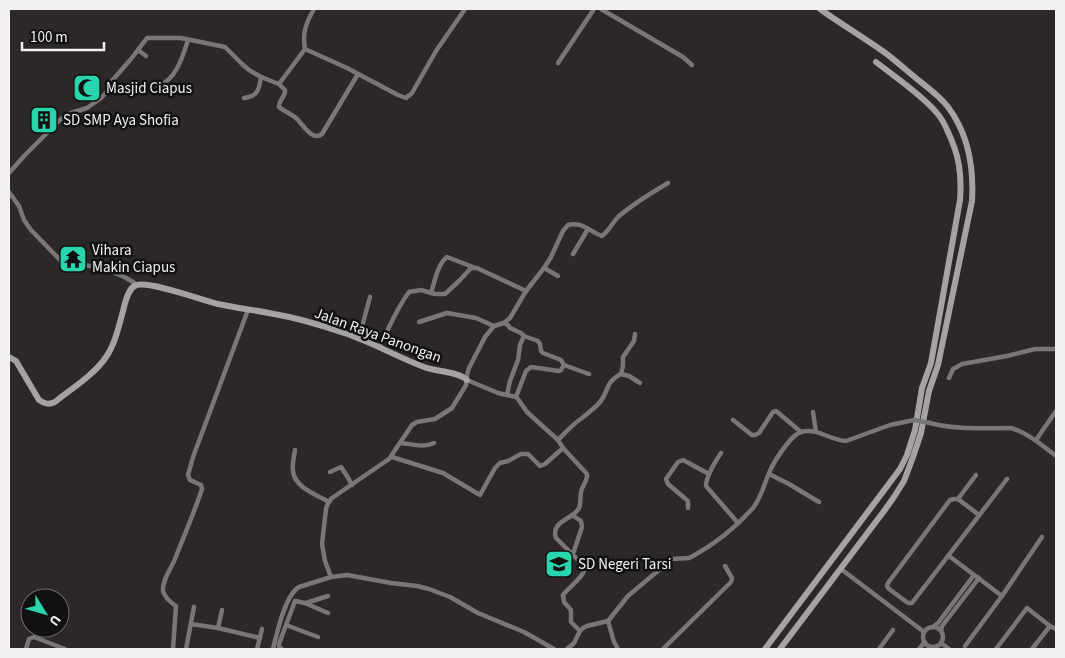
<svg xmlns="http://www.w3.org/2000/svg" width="1065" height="658" font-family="'Source Sans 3',sans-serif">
<rect width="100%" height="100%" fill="#2b2827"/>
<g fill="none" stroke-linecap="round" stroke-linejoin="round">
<g stroke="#787676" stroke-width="4.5">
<polyline points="601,9 683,57 692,65"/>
<polyline points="305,49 347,68 398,95 406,98 412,93 436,51 465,9"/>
<polyline points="138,50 146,56"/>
<polyline points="558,63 594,9"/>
<path d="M279 84 305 49C302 33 306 23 314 9"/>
<path d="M158 86C176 80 183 56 188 40"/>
<path d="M244 98C258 96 259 90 261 77"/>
<path d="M9 173 25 155 63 117 71 113 87 108 101 98 106 93 110 83 131 59 147 38H181L225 47 242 64 249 70 261 77 279 84 285 90C286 96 278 101 279 107 284 111 291 114 296 118 303 124 312 142 322 134L358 74"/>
<path d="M9 192 19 206 24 220 31 230 66 266C73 268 79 264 85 265 102 268 123 274 137 285"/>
<polyline points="573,254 588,229"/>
<polyline points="544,268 558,276"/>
<path d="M431 293C435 281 437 265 447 257L473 267"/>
<polyline points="419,322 447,313 476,318 494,326"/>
<polyline points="504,323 508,325 510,328 521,333 524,336 538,341 540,344 541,351 543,353 561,360 564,365 589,374"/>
<polyline points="359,338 370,297"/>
<path d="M379 347C389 329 396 309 409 292L421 290 435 294H445L459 281 471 268H477L526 291"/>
<polyline points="621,374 623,366 623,357 634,341 635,334"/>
<polyline points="949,378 953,369 962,364 1007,356 1035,349 1056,349"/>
<path d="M467 380 498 393 516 397 518 399 527 412 558 440 563 448 587 474C588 481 582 485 581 492 580 497 581 504 579 508 574 519 550 521 556 538L583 565C583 566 584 568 584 569 585 576 567 589 563 595L564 602 571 610V622L580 631"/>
<polyline points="507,395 510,381 518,360 520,345 524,336"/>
<polyline points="516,397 526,371 531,367 559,371 561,370 564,365"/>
<polyline points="813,412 816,432"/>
<polyline points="733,420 752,435 755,435 759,433 773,412 776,411 801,432"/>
<path d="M930 423C956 430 984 428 1011 428 1028 433 1042 445 1056 456"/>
<path d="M558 440C566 432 573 424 582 418 588 413 595 408 600 402 610 390 604 383 621 374L629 376 640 383"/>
<polyline points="1036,440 1056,411"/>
<path d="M401 443C412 444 424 448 434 443"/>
<path d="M295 450C294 456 292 464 293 471 294 487 317 495 329 502"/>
<path d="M721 453C715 462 706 476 706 486L738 523"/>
<polyline points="392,457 443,473 480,495 495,468 500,463 508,461 521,454 528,454 540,466 545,464 563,448"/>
<polyline points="330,472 341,467 347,476 352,485"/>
<polyline points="769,474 789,484 819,502"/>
<polyline points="958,499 976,475"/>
<polyline points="688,508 688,501 668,484 666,479 678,462 683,460 709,474"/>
<polyline points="572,515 581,521 582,527 573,554"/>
<polyline points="979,515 958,499 954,499 950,500 888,583 887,586 889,589 908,603 912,603 1007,479"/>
<polyline points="949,556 1002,596"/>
<polyline points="841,569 924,632"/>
<path d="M331 577 325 561 322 544 326 509 328 503 332 498 389 459 412 425 417 422 435 419 452 408 466 385 467 375 469 368 485 337 494 326 504 323 510 318 526 291 544 268 551 257 563 231 568 225C582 221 590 232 602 236 609 231 612 223 618 217 633 204 651 193 668 183"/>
<polyline points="306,603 328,596"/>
<polyline points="608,621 614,642 618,649"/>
<polyline points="191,624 218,628 260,638"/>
<polyline points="286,625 318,637"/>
<polyline points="933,627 938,623 974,575"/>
<circle cx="933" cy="637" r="10"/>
<polyline points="218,628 222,610"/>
<polyline points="941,631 942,626 979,578"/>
<polyline points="941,643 949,649"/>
<polyline points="965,646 1002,596 1042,537"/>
<polyline points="26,649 29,639 34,637 65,649"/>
<path d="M173 649 176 606C170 602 165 598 163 591 162 580 171 569 175 559 184 536 194 513 202 489L201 485 190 480 188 475 193 457 248 310"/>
<polyline points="186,649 194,607"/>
<polyline points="257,649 262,629"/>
<path d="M273 649C277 633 285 595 299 587L331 577 347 575 391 583 417 586 429 589 450 597 478 613 524 632 554 649"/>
<polyline points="282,649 279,647 279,644 295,601 305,603 328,613"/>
<path d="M567 649 574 643 580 631 583 628 587 626 608 621 628 596 672 559 689 558 693 556C715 544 736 527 753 508 761 498 764 485 769 473 773 463 780 453 787 444 791 439 795 434 801 432 817 427 831 441 846 441L890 425 914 420"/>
<polyline points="663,649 731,582 732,578 725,566"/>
<polyline points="879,649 893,630"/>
<polyline points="919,649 924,643"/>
<polyline points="996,649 1027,608 1050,626 1056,629"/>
<polyline points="1032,649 1050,626"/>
</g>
<g stroke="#a5a2a2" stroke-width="6">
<path d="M9 357 16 361 39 400C45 404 49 405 55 402 71 389 95 374 106 357 115 344 119 326 123 311 125 303 128 287 137 285 150 281 202 300 218 304 236 308 255 310 274 314 298 318 321 325 344 333 372 342 397 357 424 367 436 372 458 371 467 380"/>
<path d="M765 649 900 469 907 455 915 430 922 388 931 363 960 200C962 174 959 155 948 132 945 125 941 117 936 112 921 94 895 77 876 62"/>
<path d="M780 649 884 511 894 497 904 481 913 457 921 433 929 391 938 365 972 201C974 167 969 135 948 107 940 96 927 87 917 79 906 70 895 60 884 52 863 37 841 24 820 9"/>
</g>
<polyline stroke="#787676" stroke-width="4.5" points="914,420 930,423"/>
</g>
<defs>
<symbol id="mosque-square" viewBox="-11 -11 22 22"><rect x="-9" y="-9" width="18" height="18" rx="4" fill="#28d5ad" stroke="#121111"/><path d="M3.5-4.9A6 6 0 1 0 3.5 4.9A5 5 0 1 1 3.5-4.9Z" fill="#111"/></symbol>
<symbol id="building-square" viewBox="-11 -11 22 22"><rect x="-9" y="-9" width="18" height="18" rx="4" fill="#28d5ad" stroke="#121111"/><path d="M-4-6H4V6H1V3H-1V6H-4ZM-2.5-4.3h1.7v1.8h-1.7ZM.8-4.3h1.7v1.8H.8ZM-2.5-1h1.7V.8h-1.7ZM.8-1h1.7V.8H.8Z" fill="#111"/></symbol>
<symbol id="temple-square" viewBox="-11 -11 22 22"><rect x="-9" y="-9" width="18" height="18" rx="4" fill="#28d5ad" stroke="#121111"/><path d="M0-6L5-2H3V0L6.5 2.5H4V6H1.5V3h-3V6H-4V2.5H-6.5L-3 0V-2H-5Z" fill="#111"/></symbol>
<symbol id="school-square" viewBox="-11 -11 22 22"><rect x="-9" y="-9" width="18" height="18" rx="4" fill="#28d5ad" stroke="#121111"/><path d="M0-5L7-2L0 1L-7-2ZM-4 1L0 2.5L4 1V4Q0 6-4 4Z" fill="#111"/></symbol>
</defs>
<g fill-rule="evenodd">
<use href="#mosque-square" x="71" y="72" width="32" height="32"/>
<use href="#building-square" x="28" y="104" width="32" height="32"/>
<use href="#temple-square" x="57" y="243" width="32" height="32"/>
<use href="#school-square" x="543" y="548" width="32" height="32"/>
</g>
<g text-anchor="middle" stroke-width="5" stroke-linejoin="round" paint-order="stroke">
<g font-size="15" fill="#f2f0f0" stroke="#121111" text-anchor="start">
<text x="106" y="93">Masjid Ciapus</text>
<text x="63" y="125">SD SMP Aya Shofia</text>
<text x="92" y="255">Vihara<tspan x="92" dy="17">Makin Ciapus</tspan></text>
<text x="578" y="569">SD Negeri Tarsi</text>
</g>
<g font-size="15" fill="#f2f0f0" stroke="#121111">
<text transform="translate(378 335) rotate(20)" y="5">Jalan Raya Panongan</text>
</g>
</g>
<rect width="1065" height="658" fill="none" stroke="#f2f0f0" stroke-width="20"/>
<g transform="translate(45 613) rotate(127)"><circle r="24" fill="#121111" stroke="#6c6a6a"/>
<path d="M0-4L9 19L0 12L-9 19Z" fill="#28d5ad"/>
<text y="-8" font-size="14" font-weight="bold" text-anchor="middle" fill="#f2f0f0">U</text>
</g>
<path d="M22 42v8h82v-8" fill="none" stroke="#f2f0f0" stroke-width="2.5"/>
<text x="30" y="42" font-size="15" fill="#f2f0f0" stroke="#121111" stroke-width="4" paint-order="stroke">100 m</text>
</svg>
